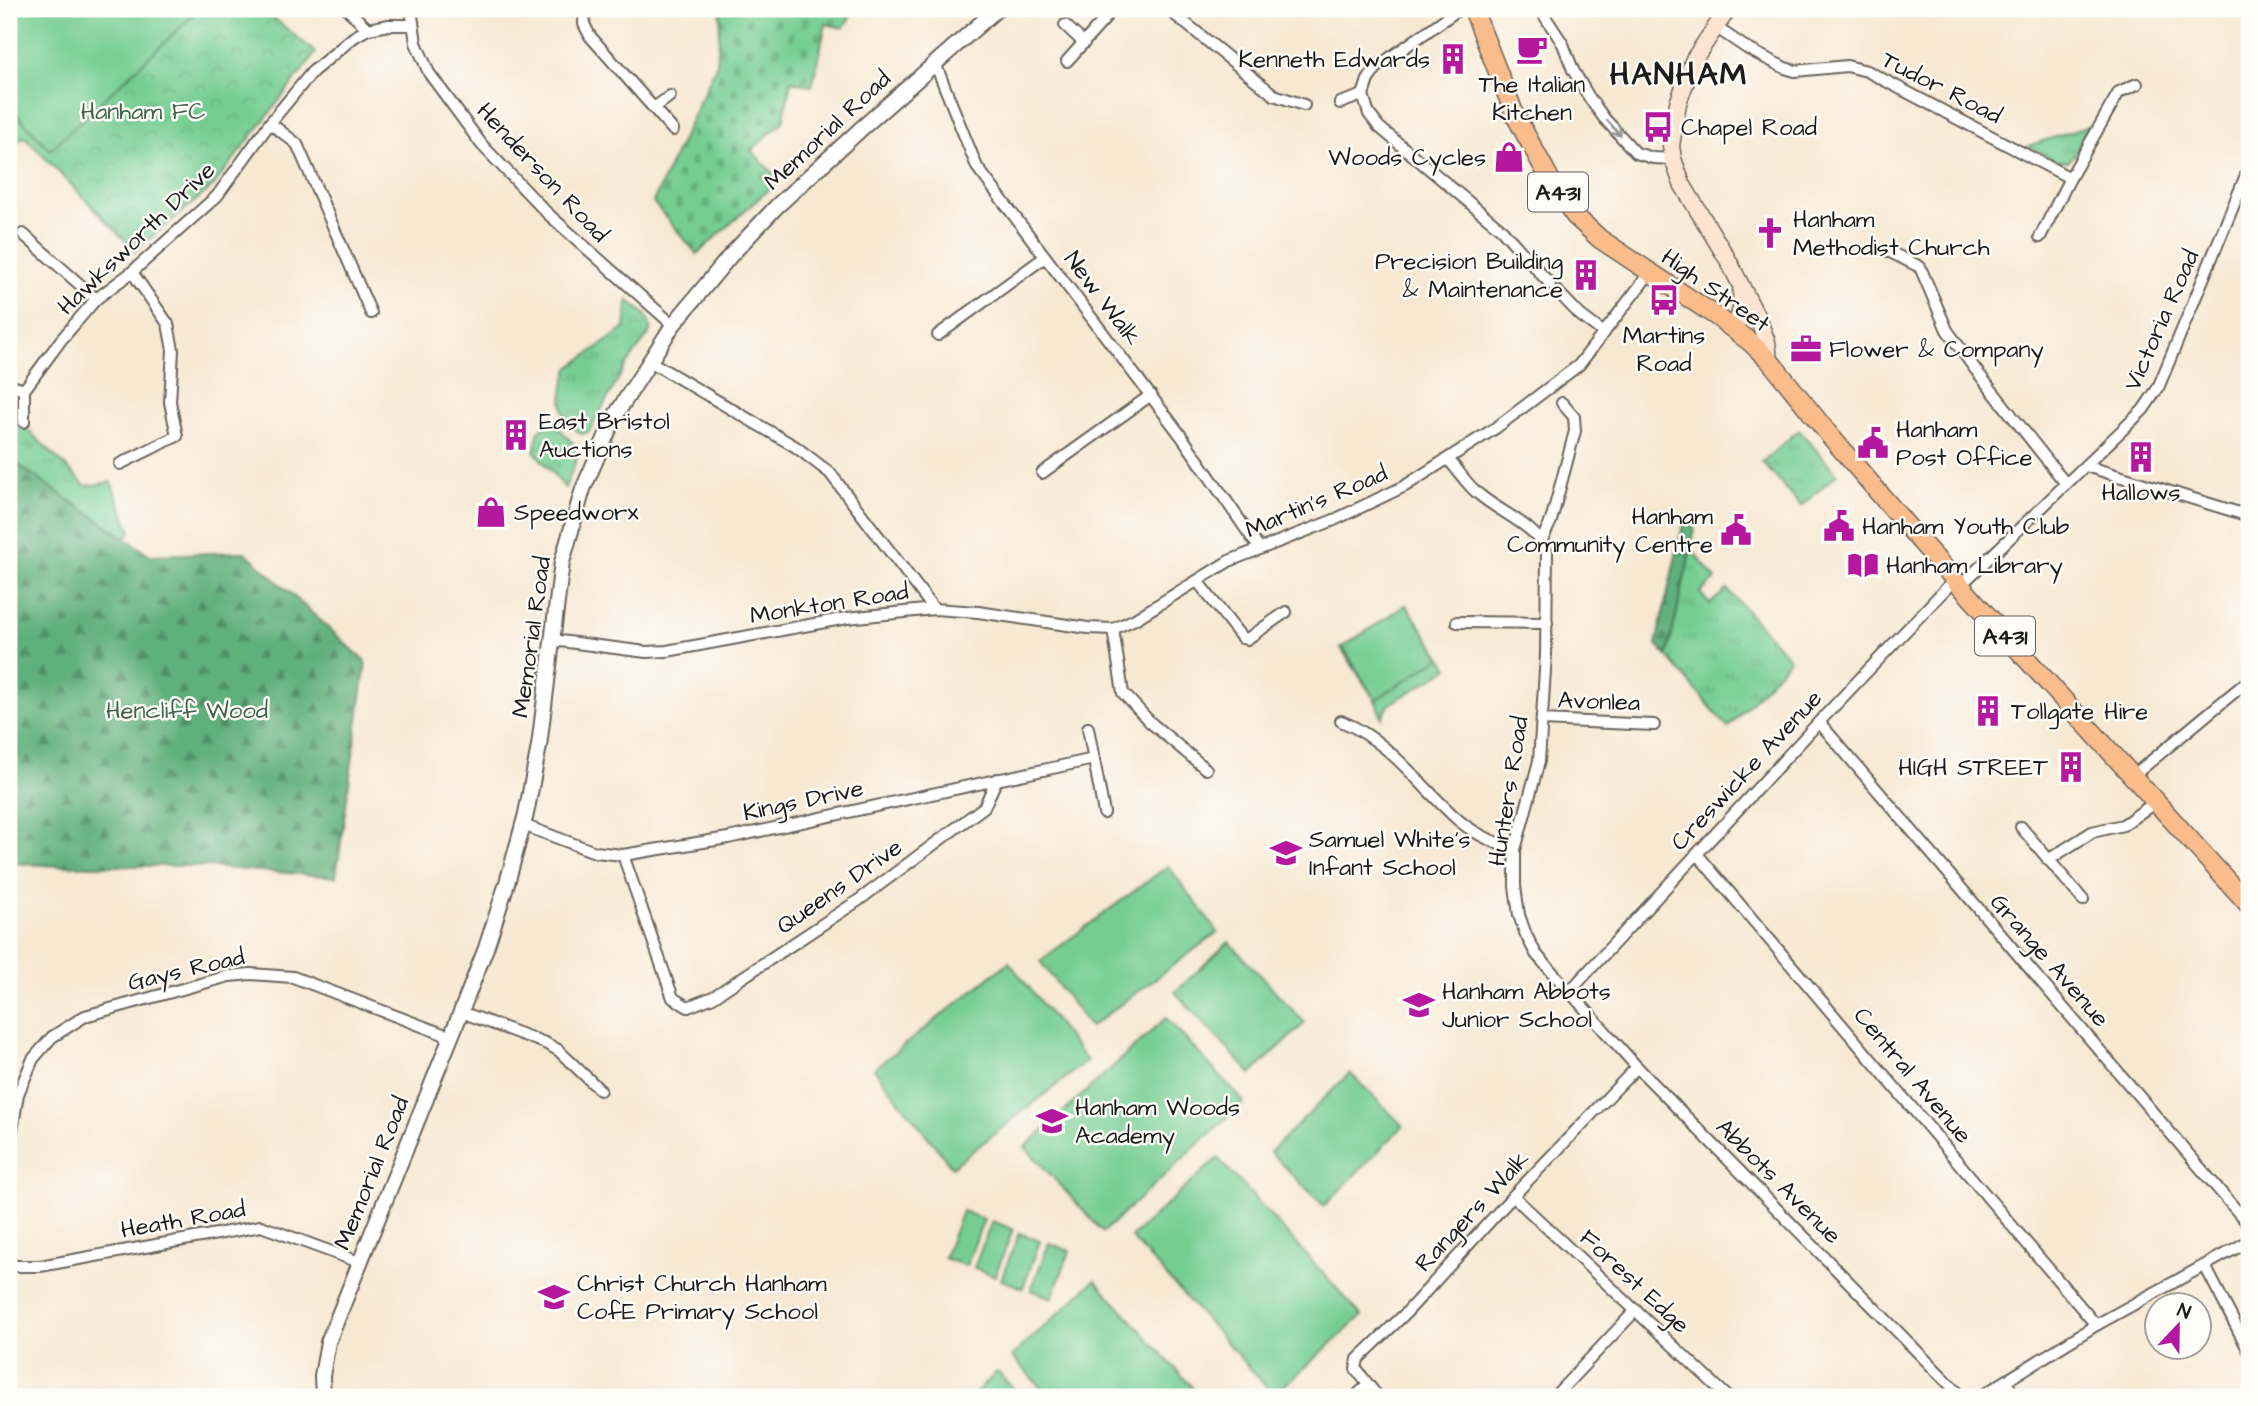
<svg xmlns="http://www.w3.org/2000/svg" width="2258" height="1406" font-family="'Architects Daughter',sans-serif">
<defs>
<pattern id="grass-tufts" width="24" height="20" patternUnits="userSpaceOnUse" patternTransform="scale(1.75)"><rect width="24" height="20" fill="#75cd92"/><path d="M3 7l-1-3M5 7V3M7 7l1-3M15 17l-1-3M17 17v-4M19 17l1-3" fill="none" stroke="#65af7d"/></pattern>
<pattern id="forest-firs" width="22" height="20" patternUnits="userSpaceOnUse" patternTransform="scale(1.75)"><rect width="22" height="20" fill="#60b07c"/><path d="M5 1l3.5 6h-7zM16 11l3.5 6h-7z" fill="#4e8e65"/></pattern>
<pattern id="cemetery-stones" width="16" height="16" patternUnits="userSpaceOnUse" patternTransform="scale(1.75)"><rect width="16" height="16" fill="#75cd92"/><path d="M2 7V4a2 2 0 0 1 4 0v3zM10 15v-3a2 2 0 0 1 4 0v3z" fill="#65af7d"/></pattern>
<pattern id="park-crowns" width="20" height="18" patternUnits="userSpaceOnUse" patternTransform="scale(1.75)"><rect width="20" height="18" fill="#75cd92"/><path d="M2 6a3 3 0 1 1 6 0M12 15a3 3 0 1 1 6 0" fill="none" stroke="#65af7d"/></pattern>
</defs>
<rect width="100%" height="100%" fill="#fdfcf7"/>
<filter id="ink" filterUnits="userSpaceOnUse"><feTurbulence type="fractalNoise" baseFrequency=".0143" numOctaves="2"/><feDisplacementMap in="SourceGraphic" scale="14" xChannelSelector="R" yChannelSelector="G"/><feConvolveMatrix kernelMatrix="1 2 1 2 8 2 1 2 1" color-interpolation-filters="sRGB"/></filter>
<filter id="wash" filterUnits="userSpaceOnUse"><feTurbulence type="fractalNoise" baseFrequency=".00686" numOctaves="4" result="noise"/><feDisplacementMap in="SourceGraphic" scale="28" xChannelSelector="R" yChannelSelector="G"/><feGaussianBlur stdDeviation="1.57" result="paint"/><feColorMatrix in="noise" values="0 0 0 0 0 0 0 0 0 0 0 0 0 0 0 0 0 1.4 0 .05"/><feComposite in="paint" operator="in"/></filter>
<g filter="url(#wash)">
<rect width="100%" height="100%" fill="#f7e8d2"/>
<g fill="url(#grass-tufts)" stroke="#487457" stroke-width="2">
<polygon points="2089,126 2076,153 2068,162 2056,161 2028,146"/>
<path d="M628 300 646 315 651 327 649 334 626 365 589 432 582 434C555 418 561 392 569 368L625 328Z"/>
<polygon points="9,398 14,404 14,423 25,427 86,486 111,482 131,531 125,538 9,459"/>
<polygon points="549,422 556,425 580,451 565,488 534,451 539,431"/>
<polygon points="1799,430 1837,474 1801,506 1762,462"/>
<polygon points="1691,549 1716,579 1700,593 1710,604 1727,589 1790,659 1728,728 1667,656"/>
</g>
<g fill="url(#forest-firs)" stroke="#3e664c" stroke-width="2">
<polygon points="9,459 150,555 245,552 366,662 336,877 198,866 60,866 9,863"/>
<polygon points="1684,520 1690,523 1695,530 1667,656 1656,644"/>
</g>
<polygon fill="url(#cemetery-stones)" stroke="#487457" stroke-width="2" points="721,9 854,9 854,11 843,28 826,24 812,86 791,81 783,122 751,150 779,180 697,254 653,202 717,64"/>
<g fill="url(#park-crowns)" stroke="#487457" stroke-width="2">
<polygon points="9,9 263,9 316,53 213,186 135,251 24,136 9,150"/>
<polygon points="1406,605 1449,668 1389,705 1382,718 1375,700 1341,648"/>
</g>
<g fill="#75cd92" stroke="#487457" stroke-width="2">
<polygon points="9,9 200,9 50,150 9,106"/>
<polygon points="1406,605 1441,657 1375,700 1343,647"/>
<polygon points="1168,866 1218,932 1090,1027 1040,961"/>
<polygon points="1229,942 1305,1023 1251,1074 1175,992"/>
<polygon points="1009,962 1087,1061 952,1167 874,1069"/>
<polygon points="1166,1018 1244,1102 1103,1232 1025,1147"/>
<polygon points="1350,1073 1403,1126 1324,1206 1270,1152"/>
<polygon points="1218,1158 1362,1316 1274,1395 1131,1237"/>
<polygon points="962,1211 984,1219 966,1266 944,1258"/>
<polygon points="992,1221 1013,1229 995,1276 974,1268"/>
<polygon points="1019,1233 1040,1241 1023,1288 1001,1280"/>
<polygon points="1049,1243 1070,1251 1052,1298 1031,1290"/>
<polygon points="1095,1280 1201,1397 1049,1397 1012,1356"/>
<polygon points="997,1372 1022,1397 971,1397"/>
</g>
</g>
<g filter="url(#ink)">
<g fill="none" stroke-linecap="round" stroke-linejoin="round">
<defs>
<g id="minor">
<polyline points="347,9 368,29"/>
<polyline points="411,9 416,43 429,73 482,145 547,213 673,325"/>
<polyline points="585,9 584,24 590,36 673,130"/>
<polyline points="1168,9 1274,95 1304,105"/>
<polyline points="1540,9 1563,44 1573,70 1590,99 1604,118 1636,153 1653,158 1673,159"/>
<polyline points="1065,25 1084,43"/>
<polyline points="1714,26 1748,49 1785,68 1795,71 1847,66 1867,71 2070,178"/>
<polyline points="1067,61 1103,21 1111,9"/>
<polyline points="935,63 977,167 1182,437 1259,548"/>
<polyline points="1363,95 1368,80 1377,67 1459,9"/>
<polyline points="1340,103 1363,95 1369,114 1379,127 1502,230 1550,284"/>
<polyline points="654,108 670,96"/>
<polyline points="270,123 297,144 371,313"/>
<polyline points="23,234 96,299"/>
<polyline points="2040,237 2070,178 2119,92 2137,84"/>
<polyline points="1888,251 1920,267 1947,330 1975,369 2066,484"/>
<polyline points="1558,292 1580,315 1604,333"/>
<polyline points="938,335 1045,257"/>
<polyline points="651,362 796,447 830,473 934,609"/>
<polyline points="9,385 24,390"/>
<polyline points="24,422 24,390 61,340 96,299 132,272 217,196 270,123 312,72 354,37 368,29 389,25 412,25"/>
<path d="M1448 459C1459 471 1468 487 1481 496 1503 514 1535 525 1547 552L1546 655 1539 761 1515 850V886L1519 915 1526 935 1536 954 1637 1067 1962 1397"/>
<polyline points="120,464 177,436 170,402 173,350 168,324 132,272"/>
<polyline points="2086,466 2249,516"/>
<polyline points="1042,473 1151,395"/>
<polyline points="1542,540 1551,521 1575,431 1574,417 1562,403"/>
<polyline points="1198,582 1242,638 1247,639 1286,612"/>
<polyline points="1961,585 2143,410 2158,388 2249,168"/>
<polyline points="1457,622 1547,623"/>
<polyline points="1113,629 1123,693 1150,722 1206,769"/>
<polyline points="552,640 646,652 667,651 847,618 934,609 978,612 1088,628 1113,629 1135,619 1229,561 1334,520 1405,486 1497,427 1579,365 1649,274"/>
<polyline points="1542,720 1654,725"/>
<path d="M1341 721C1390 741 1419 785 1457 819 1474 834 1495 843 1515 850"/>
<polyline points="1819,722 2249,1225"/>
<polyline points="1088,728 1104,813"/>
<polyline points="2134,775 2249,680"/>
<polyline points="523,825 595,852 623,855 728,838 1094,759"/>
<polyline points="2021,827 2083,900"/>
<polyline points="1697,854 2096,1325"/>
<polyline points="623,855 673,998 688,1007 713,997 859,900 984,807 997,779"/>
<polyline points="2048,860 2092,832 2123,825 2157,801"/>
<polyline points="1570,991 1819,722 1955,579"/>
<polyline points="461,1012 545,1043 558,1050 600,1090"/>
<polyline points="9,1150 18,1094 33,1059 52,1037 85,1016 229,976 251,974 293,977 451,1037"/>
<polyline points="1513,1196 1728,1397"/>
<polyline points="9,1266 40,1266 261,1226 359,1262"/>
<polyline points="2205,1266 2249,1351"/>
<polyline points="2006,1383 2016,1397"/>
<polyline points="1355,1397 1368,1385"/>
<polyline points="1378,1397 1356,1369 1358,1359 1406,1313 1513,1196 1637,1067"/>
<polyline points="1554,1397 1636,1310"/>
<polyline points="1980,1397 2096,1325 2249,1241"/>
</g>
<polyline id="tertiary" points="323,1397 322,1376 328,1342 461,1012 486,948 507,883 526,814 539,746 562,562 583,489 615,416 673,325 730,256 777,206 863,127 997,9"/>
<g id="secondary">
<polyline points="1728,9 1694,59 1678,103 1671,146 1673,159 1682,184 1728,260 1759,321 1767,342 1769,360"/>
<polyline points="1735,330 1742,305 1741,291"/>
</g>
<polyline id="primary" points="1473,9 1515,115 1556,190 1575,216 1600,239 1716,316 1750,342 1769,360 1831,437 1920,541 2249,905"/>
</defs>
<use href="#minor" stroke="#69635c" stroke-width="14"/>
<use href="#tertiary" stroke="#69635c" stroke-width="18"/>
<use href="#secondary" stroke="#69635c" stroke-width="19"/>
<use href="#primary" stroke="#69635c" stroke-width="21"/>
<use href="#minor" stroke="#fff" stroke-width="10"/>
<use href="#tertiary" stroke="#fff" stroke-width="14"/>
<use href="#secondary" stroke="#fde4d1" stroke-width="16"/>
<use href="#primary" stroke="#fabc8b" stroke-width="18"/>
</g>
<defs><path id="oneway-shaft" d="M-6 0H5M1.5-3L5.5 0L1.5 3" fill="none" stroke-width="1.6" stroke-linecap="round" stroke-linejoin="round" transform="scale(1.75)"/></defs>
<use stroke="#999" href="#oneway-shaft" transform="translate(1614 128) rotate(48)"/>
</g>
<defs>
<symbol id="cafe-bare" viewBox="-9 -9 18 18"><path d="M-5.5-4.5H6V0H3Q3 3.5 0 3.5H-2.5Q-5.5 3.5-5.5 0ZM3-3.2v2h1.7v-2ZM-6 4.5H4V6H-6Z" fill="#b5179e" stroke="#fdfcf7" stroke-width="2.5" paint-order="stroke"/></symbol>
<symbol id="building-bare" viewBox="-9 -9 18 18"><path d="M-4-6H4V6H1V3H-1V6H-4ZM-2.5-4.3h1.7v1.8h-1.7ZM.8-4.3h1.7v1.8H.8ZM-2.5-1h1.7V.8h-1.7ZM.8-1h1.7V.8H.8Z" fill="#b5179e" stroke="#fdfcf7" stroke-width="2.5" paint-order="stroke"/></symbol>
<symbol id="bus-bare" viewBox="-9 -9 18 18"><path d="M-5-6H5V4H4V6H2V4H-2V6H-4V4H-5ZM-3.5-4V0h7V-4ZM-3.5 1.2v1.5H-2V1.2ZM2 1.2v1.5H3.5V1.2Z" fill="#b5179e" stroke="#fdfcf7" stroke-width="2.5" paint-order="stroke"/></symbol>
<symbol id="shop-bare" viewBox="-9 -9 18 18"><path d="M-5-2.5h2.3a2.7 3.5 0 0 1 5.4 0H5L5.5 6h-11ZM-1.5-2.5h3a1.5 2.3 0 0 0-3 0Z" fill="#b5179e" stroke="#fdfcf7" stroke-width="2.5" paint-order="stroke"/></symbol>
<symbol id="church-bare" viewBox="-9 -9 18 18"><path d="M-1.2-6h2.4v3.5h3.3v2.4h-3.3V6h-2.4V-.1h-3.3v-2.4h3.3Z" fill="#b5179e" stroke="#fdfcf7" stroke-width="2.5" paint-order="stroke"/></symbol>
<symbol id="office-bare" viewBox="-9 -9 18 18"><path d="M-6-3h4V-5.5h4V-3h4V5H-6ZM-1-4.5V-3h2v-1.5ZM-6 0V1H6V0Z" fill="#b5179e" stroke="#fdfcf7" stroke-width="2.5" paint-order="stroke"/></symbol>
<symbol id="civic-bare" viewBox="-9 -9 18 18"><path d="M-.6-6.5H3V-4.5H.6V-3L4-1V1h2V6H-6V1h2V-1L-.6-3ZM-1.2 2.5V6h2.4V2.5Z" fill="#b5179e" stroke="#fdfcf7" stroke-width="2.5" paint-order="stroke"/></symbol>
<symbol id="library-bare" viewBox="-9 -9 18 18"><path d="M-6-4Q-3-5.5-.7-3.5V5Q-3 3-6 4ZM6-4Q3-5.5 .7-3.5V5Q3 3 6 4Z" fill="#b5179e" stroke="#fdfcf7" stroke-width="2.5" paint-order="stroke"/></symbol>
<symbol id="school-bare" viewBox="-9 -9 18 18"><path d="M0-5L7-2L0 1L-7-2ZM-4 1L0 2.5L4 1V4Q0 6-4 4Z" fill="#b5179e" stroke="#fdfcf7" stroke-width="2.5" paint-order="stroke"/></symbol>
</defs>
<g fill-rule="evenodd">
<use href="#cafe-bare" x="1510" y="27" width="44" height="44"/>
<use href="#building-bare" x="1431" y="37" width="44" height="44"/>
<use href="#bus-bare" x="1636" y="105" width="44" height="44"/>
<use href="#shop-bare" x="1487" y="135" width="44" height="44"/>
<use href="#church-bare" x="1748" y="211" width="44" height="44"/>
<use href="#building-bare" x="1564" y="253" width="44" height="44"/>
<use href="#bus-bare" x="1642" y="278" width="44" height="44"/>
<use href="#office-bare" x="1784" y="327" width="44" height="44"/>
<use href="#building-bare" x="494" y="413" width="44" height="44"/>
<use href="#civic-bare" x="1851" y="421" width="44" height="44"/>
<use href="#building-bare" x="2119" y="435" width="44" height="44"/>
<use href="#shop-bare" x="469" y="490" width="44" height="44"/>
<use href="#civic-bare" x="1817" y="504" width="44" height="44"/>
<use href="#civic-bare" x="1714" y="508" width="44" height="44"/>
<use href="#library-bare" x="1841" y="543" width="44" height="44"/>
<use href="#building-bare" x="1966" y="689" width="44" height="44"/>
<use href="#building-bare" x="2049" y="745" width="44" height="44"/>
<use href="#school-bare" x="1264" y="831" width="44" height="44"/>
<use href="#school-bare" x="1397" y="983" width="44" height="44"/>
<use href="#school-bare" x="1030" y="1099" width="44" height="44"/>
<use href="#school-bare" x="532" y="1275" width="44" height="44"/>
</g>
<g text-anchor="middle" stroke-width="5" stroke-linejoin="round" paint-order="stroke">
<g fill="#fdfcf7" stroke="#605f5e" stroke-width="2">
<rect x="1528" y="172.5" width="60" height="39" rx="5"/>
<rect x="1975" y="616.5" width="60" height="39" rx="5"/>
</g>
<g font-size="23" font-weight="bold" fill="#1c1c1c">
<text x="1558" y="200">A431</text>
<text x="2005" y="644">A431</text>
</g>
<g font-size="24" fill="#1c1c1c" stroke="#fdfcf7" text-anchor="start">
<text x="1430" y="67" text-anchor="end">Kenneth Edwards</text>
<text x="1532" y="92" text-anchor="middle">The Italian<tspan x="1532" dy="28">Kitchen</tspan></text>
<text x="1681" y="135">Chapel Road</text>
<text x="1486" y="165" text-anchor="end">Woods Cycles</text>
<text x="1793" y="227">Hanham<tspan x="1793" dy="28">Methodist Church</tspan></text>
<text x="1563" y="269" text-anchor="end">Precision Building<tspan x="1563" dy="28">&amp; Maintenance</tspan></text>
<text x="1664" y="343" text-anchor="middle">Martins<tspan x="1664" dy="28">Road</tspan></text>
<text x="1829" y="357">Flower &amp; Company</text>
<text x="539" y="429">East Bristol<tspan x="539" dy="28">Auctions</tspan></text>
<text x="1896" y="437">Hanham<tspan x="1896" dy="28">Post Office</tspan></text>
<text x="2141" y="500" text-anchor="middle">Hallows</text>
<text x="514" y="520">Speedworx</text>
<text x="1713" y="524" text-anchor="end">Hanham<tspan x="1713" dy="28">Community Centre</tspan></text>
<text x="1862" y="534">Hanham Youth Club</text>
<text x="1886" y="573">Hanham Library</text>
<text x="2011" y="719">Tollgate Hire</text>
<text x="2048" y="775" text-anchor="end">HIGH STREET</text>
<text x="1309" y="847">Samuel White's<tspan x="1309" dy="28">Infant School</tspan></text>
<text x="1442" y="999">Hanham Abbots<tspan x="1442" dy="28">Junior School</tspan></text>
<text x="1075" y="1115">Hanham Woods<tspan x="1075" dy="28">Academy</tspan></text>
<text x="577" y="1291">Christ Church Hanham<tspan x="577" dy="28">CofE Primary School</tspan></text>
</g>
<g font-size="24" fill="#1c1c1c" stroke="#fdfcf7">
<text transform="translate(1942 87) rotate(27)" y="8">Tudor Road</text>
<text transform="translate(827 130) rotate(-43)" y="8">Memorial Road</text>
<text transform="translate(543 172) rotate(47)" y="8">Henderson Road</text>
<text transform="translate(136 238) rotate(-44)" y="8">Hawksworth Drive</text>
<text transform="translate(1716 290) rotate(35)" y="8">High Street</text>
<text transform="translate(1103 298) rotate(53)" y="8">New Walk</text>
<text transform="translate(2161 320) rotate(-66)" y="8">Victoria Road</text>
<text transform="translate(1316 501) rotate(-23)" y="8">Martin's Road</text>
<text transform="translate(829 603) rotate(-9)" y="8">Monkton Road</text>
<text transform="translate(531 637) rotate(-82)" y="8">Memorial Road</text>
<text transform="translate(1599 701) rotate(2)" y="8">Avonlea</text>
<text transform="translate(1746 770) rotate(-47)" y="8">Creswicke Avenue</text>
<text transform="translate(1508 791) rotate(-81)" y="8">Hunters Road</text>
<text transform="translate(803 800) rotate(-12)" y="8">Kings Drive</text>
<text transform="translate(839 886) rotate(-35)" y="8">Queens Drive</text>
<text transform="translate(2050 960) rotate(49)" y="8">Grange Avenue</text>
<text transform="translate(186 969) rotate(-13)" y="8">Gays Road</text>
<text transform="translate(1913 1075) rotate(50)" y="8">Central Avenue</text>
<text transform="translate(371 1173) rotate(-68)" y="8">Memorial Road</text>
<text transform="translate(1779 1181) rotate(45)" y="8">Abbots Avenue</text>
<text transform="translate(1472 1211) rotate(-47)" y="8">Rangers Walk</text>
<text transform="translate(183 1219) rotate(-10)" y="8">Heath Road</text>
<text transform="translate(1635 1281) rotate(43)" y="8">Forest Edge</text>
</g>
<g font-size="24" fill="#40634b" stroke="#fdfcf7">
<text x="143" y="119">Hanham FC</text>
<text x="187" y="718">Hencliff Wood</text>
</g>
<g font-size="32" font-weight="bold" letter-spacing="2" fill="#1c1c1c" stroke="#fdfcf7">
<text x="1679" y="84">HANHAM</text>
</g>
</g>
<rect width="2258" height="1406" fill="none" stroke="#fdfcf7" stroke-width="35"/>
<g transform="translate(2178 1326) rotate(22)"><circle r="33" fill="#fdfcf7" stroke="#a3a29f" stroke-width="2"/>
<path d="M0-5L12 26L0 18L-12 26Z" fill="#b5179e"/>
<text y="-10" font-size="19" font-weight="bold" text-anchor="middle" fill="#1c1c1c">N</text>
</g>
</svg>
